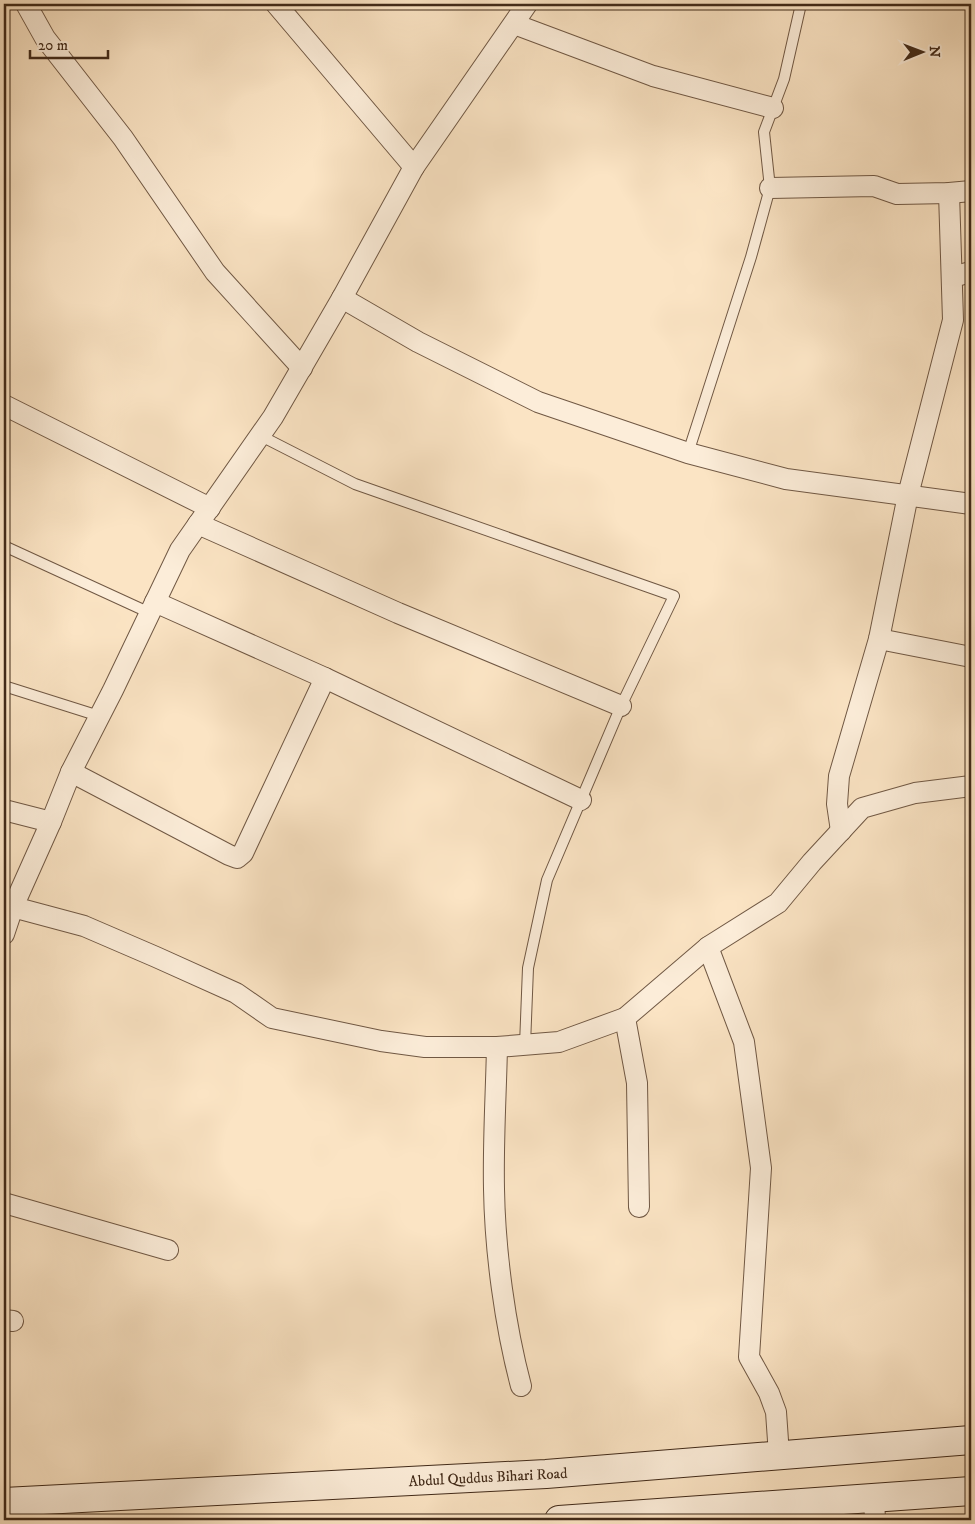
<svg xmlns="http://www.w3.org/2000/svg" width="975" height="1524" font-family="'IM FELL DW Pica',serif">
<rect width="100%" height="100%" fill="#fbe4c4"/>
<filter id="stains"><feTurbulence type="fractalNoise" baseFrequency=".004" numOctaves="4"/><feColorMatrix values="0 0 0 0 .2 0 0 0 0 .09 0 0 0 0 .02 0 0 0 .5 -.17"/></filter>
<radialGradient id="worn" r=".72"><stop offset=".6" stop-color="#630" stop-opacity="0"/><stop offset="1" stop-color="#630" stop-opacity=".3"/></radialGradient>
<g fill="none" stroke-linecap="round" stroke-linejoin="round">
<defs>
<g id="lane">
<polyline points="261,436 355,484 674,596 621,706 547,880 528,968 525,1045"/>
<polyline points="688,453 751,257 770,188 764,132 784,79 801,4"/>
<polyline points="4,546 150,613"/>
<polyline points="4,686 99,716"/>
</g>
<g id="street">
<polyline points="26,4 45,38 123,138 215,272 302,368"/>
<polyline points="276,4 414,167"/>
<polyline points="514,24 653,76 773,108"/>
<polyline points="770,188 874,186 897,194 949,193 971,191"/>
<polyline points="952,277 971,272"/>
<polyline points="342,298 418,342 538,402 688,453 786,479 971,504"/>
<polyline points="4,405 210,508"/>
<polyline points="198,524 398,613 621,706"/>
<polyline points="155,602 325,678 581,800"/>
<polyline points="879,639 971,657"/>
<polyline points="71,772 229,855 237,858 243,853 325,678"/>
<polyline points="4,810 51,822"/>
<polyline points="841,831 837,804 839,776 879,639 908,495 953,320 949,193"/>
<polyline points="13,907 84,926 156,957 236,993 272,1018 381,1041 425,1047 497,1047 559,1042 625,1018 708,947 778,903 812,862 862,808 915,793 971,786"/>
<polyline points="4,934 13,907 51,822 71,772 113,690 180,550 273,417 342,298 414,167 527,4"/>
<polyline points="708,947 744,1042 761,1168 749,1357 769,1393 776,1412 779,1455"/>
<polyline points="625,1018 637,1083 639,1207"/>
<path d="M497 1047C496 1094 493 1142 494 1189 495 1251 505 1326 521 1386"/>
<polyline points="4,1203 168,1250"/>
<polyline points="4,1320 13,1321"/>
<polyline points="874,1498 875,1520"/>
</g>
<g id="secondary">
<polyline points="4,1502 546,1474 971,1440"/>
<polyline points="559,1520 971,1491"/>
</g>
</defs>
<use href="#lane" stroke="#705844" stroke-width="12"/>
<use href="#street" stroke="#705844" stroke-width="22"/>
<use href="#secondary" stroke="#412a19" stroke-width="30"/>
<use href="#lane" stroke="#fcedd9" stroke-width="10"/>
<use href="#street" stroke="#fcedd9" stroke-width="20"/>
<use href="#secondary" stroke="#fcedd9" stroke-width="28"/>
</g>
<g text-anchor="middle" stroke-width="4.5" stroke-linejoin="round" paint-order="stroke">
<g font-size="15" fill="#412a19" stroke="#fcedd9">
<text transform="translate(488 1477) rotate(-3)" y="5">Abdul Quddus Bihari Road</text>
</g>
</g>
<rect width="975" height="1524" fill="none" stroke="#fbe4c4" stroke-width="20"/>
<rect x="5" y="5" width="965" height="1514" fill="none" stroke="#412a19" stroke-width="2.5"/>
<rect x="10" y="10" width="955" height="1504" fill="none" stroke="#412a19"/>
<g transform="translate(922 52) rotate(89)" stroke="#fcedd9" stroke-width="4" paint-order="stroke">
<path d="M0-4L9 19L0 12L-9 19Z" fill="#412a19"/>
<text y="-8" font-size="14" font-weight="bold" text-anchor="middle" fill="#412a19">N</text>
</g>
<path d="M30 50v8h78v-8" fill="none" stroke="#412a19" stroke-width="2.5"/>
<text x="38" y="50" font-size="15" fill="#412a19" stroke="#fcedd9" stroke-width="4" paint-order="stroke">20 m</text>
<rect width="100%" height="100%" filter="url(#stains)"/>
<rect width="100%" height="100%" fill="url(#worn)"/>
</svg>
